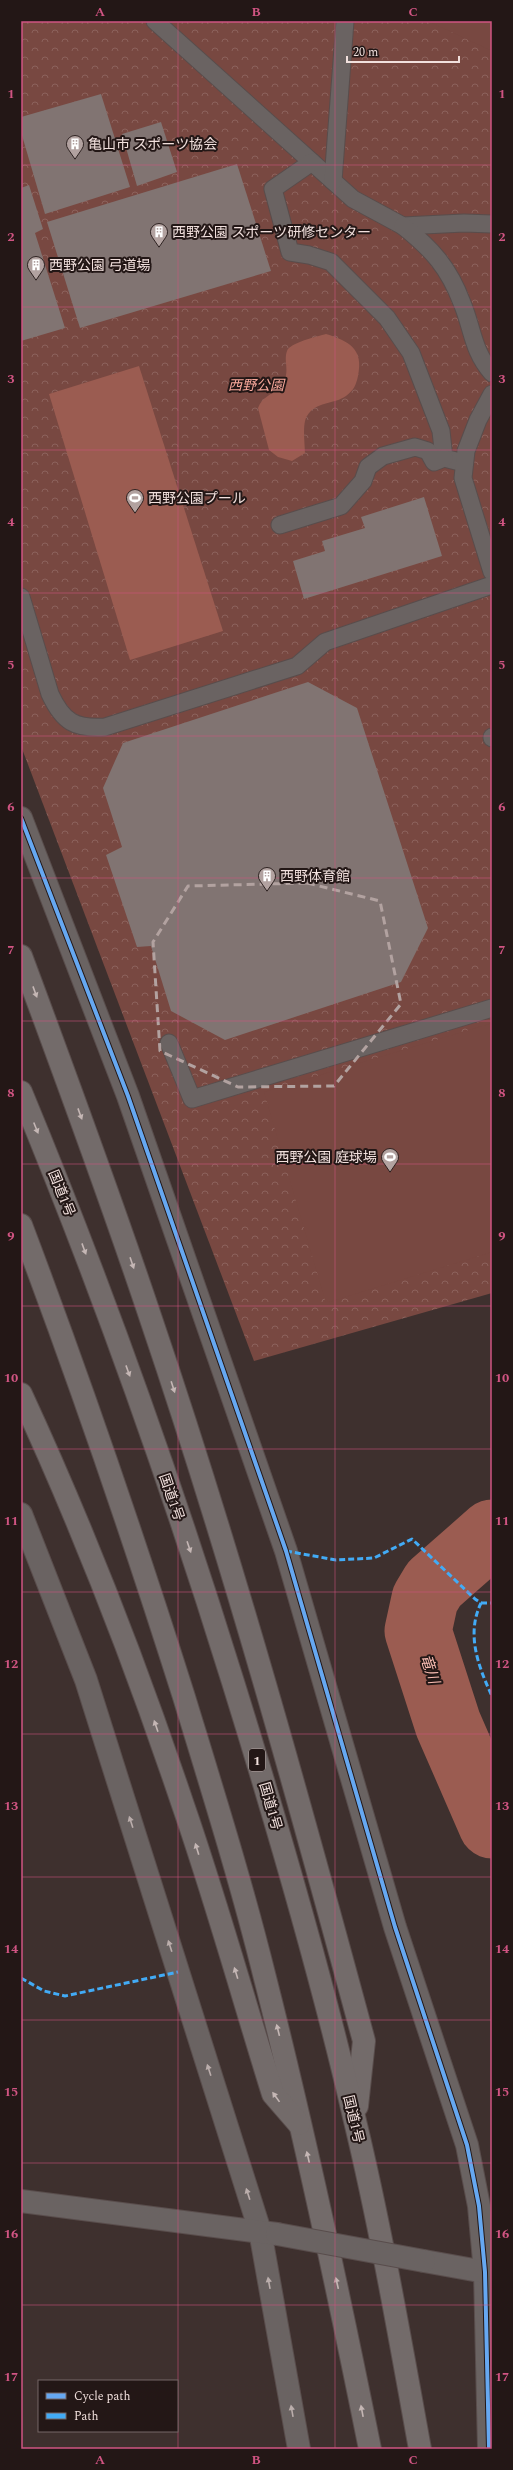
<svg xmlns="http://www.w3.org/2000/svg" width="513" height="2470" font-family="Spectral,'Noto Sans JP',serif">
<defs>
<pattern id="park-crowns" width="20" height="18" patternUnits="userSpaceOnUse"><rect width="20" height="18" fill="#784841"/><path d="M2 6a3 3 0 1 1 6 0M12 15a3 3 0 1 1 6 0" fill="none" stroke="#8c625c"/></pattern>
</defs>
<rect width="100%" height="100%" fill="#3e302e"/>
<polygon fill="url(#park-crowns)" points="23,21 492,21 492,1293 254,1361 21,746 21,24"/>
<g fill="#784841">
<polygon points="428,21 492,21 492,51"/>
<polygon points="492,1023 492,1252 326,1303 264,1092"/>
</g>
<g fill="#9b5c51">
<path d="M326 334C349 341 364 349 358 376 356 385 354 390 346 396 333 405 316 401 307 416 302 424 305 443 305 453L292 461 278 457 269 450 258 408C262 396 275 394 282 384 291 372 283 362 287 351 289 343 318 336 326 334Z"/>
<polygon points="139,366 223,631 130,660 49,394"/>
</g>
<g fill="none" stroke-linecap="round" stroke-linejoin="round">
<polyline stroke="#9b5c51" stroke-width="67" points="492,1533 434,1584 425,1599 418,1631 448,1724 492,1825"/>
</g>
<g fill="#817472">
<polygon points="101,94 130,187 45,214 21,132 21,117"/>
<polygon points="161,122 177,172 137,186 122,134"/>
<polygon points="237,164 271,271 80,328 47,222"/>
<polygon points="29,185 43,229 35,233 65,328 21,341 21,188"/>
<polygon points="424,497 442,556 304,599 293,561 325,551 322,541 365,528 361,517"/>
<polygon points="308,682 357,708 428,928 401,982 225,1040 171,1011 151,946 137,947 106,855 122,847 103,788 123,743"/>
</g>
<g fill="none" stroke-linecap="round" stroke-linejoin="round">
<defs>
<g id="service">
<polyline points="155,21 353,199 403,226 464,223 492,224"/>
<polyline points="312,162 273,189 290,252 309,255 331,262 387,318 411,353 441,431 444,458 464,463"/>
<polyline points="333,181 345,21"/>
<path d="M403 226C432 249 449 268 462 303 473 329 472 350 492 373"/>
<polyline points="492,394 478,420 466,451 463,478 492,572"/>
<polyline points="280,525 341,506 363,481 368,467 383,456 415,447 428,451 434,462 444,458"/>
<path d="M21 597 50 694C63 722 75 729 105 727L297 666 325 642 492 585"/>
<polyline points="492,737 492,738"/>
<polyline points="169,1043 192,1099 492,1008"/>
</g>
<g id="minor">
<polyline points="21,818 128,1096 286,1551 395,1927 467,2145 479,2206 485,2272 489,2449"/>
<polyline points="21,1514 86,1680 260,2231 299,2449"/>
</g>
<g id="tertiary">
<polyline points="21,2201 277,2234"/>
<polyline points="424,2261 485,2272"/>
</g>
<g id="trunk">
<path d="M21 956C66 1077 111 1199 152 1322 232 1558 299 1800 364 2041L357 2106"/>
<path d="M21 1092C101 1285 171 1482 233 1682 278 1827 321 1973 355 2121 381 2229 400 2339 420 2449"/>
<path d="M21 1225C80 1381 134 1539 184 1697 212 1789 241 1881 264 1974 304 2131 338 2290 370 2449"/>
<path d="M21 1394C83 1528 136 1665 183 1805 216 1900 243 1998 273 2094L299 2124"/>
</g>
</defs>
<use href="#service" stroke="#594d4c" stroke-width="19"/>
<use href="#minor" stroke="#594d4c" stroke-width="24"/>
<use href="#tertiary" stroke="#594d4c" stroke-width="24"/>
<use href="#trunk" stroke="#594d4c" stroke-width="24"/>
<use href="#service" stroke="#6a6362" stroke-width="17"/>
<use href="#minor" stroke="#6a6362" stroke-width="22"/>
<use href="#tertiary" stroke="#6a6362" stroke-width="22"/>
<use href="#trunk" stroke="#736b6a" stroke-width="22"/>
<defs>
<polyline id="tertiary-bridge" points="277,2234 424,2261"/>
</defs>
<use href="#tertiary-bridge" stroke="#594d4c" stroke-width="24" stroke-linecap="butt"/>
<use href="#tertiary-bridge" stroke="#6a6362" stroke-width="22"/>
<g stroke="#42abf6" stroke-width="3" stroke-dasharray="6 3" stroke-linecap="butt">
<path d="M286 1551 336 1560 374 1558 412 1539 475 1599 481 1603C466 1634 478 1666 492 1696"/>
<polyline points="481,1603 492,1603"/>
<polyline points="21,1978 44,1991 65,1996 178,1972"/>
</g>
<defs>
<polyline id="cycleway" points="21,818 128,1096 286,1551 395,1927 467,2145 479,2206 485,2272 489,2449"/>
</defs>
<use href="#cycleway" stroke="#231716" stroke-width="6"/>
<use href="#cycleway" stroke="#66a8f1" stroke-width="4"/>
</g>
<defs><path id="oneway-solid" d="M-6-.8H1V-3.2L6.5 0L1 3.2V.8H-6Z"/></defs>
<g fill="#c5b7b5">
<use href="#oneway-solid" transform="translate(35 992) rotate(70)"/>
<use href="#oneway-solid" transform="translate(80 1114) rotate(70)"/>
<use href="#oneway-solid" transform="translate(36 1128) rotate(68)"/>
<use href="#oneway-solid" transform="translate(84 1249) rotate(70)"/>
<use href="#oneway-solid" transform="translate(132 1263) rotate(71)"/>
<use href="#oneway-solid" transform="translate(128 1371) rotate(70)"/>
<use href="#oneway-solid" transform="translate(173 1387) rotate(72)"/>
<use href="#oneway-solid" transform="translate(189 1547) rotate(71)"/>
<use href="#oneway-solid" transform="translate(156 1726) rotate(-109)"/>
<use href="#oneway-solid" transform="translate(197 1849) rotate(-107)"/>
<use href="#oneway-solid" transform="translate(236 1973) rotate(-107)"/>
<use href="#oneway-solid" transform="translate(278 2030) rotate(-104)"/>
<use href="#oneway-solid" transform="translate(276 2097) rotate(-126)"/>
<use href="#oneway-solid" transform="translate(308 2157) rotate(-103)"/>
<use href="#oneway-solid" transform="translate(337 2283) rotate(-103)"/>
<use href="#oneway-solid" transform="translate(362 2411) rotate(-101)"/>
</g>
<g fill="#bbaeac">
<use href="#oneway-solid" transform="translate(131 1822) rotate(-108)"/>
<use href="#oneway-solid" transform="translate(170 1946) rotate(-108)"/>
<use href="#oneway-solid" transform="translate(209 2070) rotate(-108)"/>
<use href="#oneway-solid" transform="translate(248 2194) rotate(-108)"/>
<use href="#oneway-solid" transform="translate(269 2283) rotate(-100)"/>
<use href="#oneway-solid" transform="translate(292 2411) rotate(-100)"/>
</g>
<path fill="none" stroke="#b2a2a0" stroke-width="3" stroke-dasharray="8 5" stroke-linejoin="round" d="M307 883 380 901 401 1004 334 1086 238 1087 160 1051 153 942 188 886Z"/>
<path fill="none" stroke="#d05482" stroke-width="1" stroke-opacity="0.55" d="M178 21V2449M335 21V2449M21 165H492M21 307H492M21 450H492M21 593H492M21 736H492M21 878H492M21 1021H492M21 1164H492M21 1306H492M21 1449H492M21 1592H492M21 1734H492M21 1877H492M21 2020H492M21 2163H492M21 2305H492"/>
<defs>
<symbol id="building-pin" viewBox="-11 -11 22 30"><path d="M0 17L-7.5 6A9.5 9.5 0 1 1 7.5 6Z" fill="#b2a2a0" stroke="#231716"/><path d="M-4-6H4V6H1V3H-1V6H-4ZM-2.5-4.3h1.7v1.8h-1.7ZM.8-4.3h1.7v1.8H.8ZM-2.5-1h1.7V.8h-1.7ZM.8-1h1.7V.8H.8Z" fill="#fff"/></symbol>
<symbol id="stadium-pin" viewBox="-11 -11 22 30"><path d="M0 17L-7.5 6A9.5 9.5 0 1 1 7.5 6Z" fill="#b2a2a0" stroke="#231716"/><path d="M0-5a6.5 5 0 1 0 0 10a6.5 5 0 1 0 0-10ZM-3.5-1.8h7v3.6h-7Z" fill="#fff"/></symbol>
</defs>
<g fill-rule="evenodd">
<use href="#building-pin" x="65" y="134" width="20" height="27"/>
<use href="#building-pin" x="149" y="222" width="20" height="27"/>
<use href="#building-pin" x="26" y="255" width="20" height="27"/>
<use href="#stadium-pin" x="125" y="488" width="20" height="27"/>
<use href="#building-pin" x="257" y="866" width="20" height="27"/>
<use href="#stadium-pin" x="380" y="1147" width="20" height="27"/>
</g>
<g text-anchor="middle" stroke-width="4" stroke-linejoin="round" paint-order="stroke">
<rect fill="#231716" stroke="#b3a4a1" stroke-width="1" x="249" y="1749" width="16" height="22" rx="3"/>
<g font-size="13" font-weight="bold" fill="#f1e0dd">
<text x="257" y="1765">1</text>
</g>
<g font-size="14" fill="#f1e0dd" stroke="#231716" text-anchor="start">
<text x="88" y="149">亀山市 スポーツ協会</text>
<text x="172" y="237">西野公園 スポーツ研修センター</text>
<text x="49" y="270">西野公園 弓道場</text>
<text x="148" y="503">西野公園プール</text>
<text x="280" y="881">西野体育館</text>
<text x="377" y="1162" text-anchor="end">西野公園 庭球場</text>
</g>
<g font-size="14" font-style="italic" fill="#f8a89b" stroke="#231716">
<text x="256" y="390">西野公園</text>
</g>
<g font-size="14" fill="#f1e0dd" stroke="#231716">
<text transform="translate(62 1193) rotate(68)" y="5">国道1号</text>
<text transform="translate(172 1497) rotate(71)" y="5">国道1号</text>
<text transform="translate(271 1806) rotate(74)" y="5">国道1号</text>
<text transform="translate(354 2119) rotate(77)" y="5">国道1号</text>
</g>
<g font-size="15" font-style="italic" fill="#f8bbb1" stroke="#231716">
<text transform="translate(430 1669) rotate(72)" y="5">竜川</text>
</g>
</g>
<rect width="513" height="2470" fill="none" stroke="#231716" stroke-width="44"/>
<rect x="38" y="2380" width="140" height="52" fill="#231716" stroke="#756766"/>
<rect x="46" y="2393" width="20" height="6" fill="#66a8f1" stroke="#756766"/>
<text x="74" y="2400" font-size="12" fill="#f1e0dd">Cycle path</text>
<rect x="46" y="2413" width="20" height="6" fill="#42abf6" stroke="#756766"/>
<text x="74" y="2420" font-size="12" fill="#f1e0dd">Path</text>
<path d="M347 56v6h112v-6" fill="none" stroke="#f1e0dd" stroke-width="2"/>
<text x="353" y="56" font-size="12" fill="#f1e0dd" stroke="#231716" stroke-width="3" paint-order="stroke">20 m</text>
<rect x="22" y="22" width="469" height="2426" fill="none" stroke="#d05482" stroke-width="1.5"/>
<g font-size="13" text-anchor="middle" font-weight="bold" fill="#d05482">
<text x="100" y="16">A</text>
<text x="256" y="16">B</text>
<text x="413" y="16">C</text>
<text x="11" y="98">1</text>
<text x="502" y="98">1</text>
<text x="11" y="241">2</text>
<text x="502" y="241">2</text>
<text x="11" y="383">3</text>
<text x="502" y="383">3</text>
<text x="11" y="526">4</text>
<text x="502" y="526">4</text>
<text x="11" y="669">5</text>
<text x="502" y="669">5</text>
<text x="11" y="811">6</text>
<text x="502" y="811">6</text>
<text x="11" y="954">7</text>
<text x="502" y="954">7</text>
<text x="11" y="1097">8</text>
<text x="502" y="1097">8</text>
<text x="11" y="1240">9</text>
<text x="502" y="1240">9</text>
<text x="11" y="1382">10</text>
<text x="502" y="1382">10</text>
<text x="11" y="1525">11</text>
<text x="502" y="1525">11</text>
<text x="11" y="1668">12</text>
<text x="502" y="1668">12</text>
<text x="11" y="1810">13</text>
<text x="502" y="1810">13</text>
<text x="11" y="1953">14</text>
<text x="502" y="1953">14</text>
<text x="11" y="2096">15</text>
<text x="502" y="2096">15</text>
<text x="11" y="2238">16</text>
<text x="502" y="2238">16</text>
<text x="11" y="2381">17</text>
<text x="502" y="2381">17</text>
<text x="100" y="2464">A</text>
<text x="256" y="2464">B</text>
<text x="413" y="2464">C</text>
</g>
</svg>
